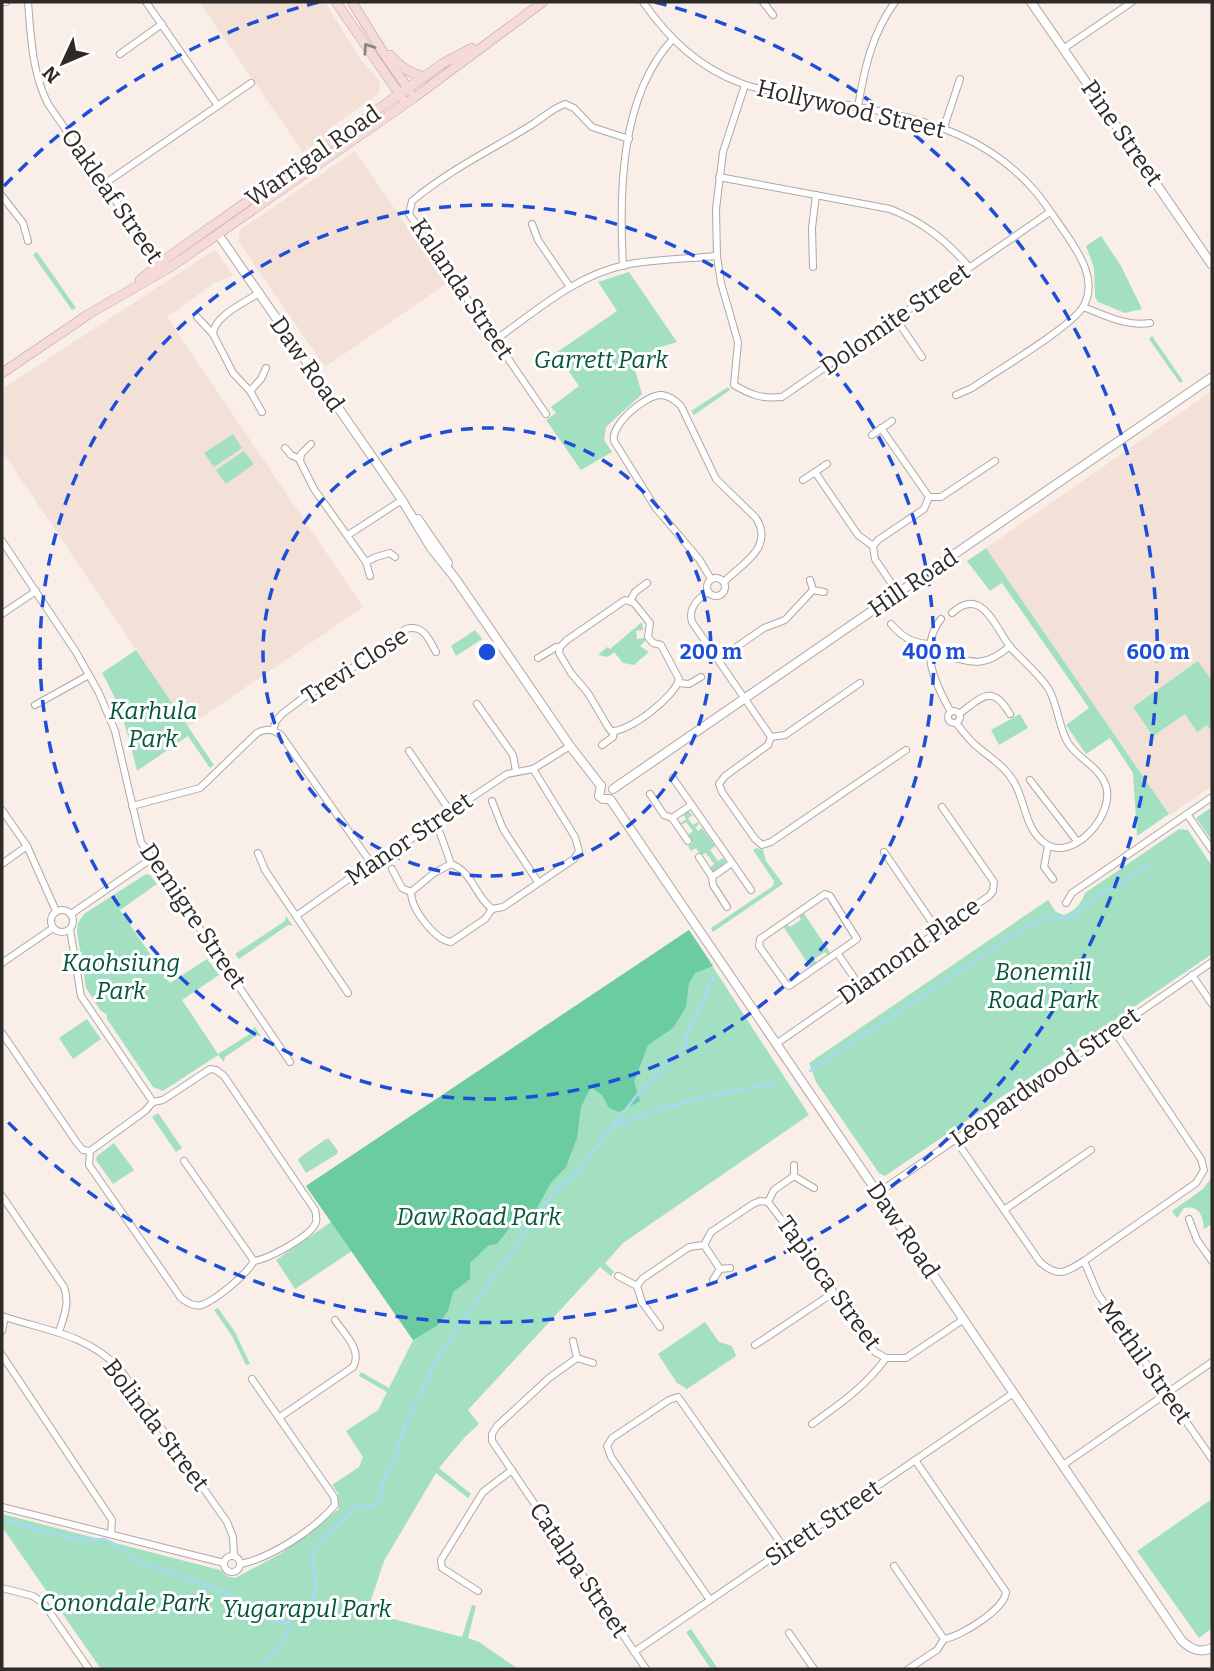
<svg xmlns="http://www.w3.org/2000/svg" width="1214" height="1671" font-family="Bitter,serif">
<rect width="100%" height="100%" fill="#faeee9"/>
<g fill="#f3e0d7">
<polygon points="199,2 325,2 361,60 379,80 380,90 377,95 327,130 330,134 303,152"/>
<polygon points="355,151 446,284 325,367 238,241 240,230"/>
<polygon points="213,251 217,252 233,276 216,282 167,317 363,607 188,727 2,451 2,389"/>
<polygon points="1212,391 1212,696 1186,714 1207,725 1212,732 1212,786 1170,815 986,548"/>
</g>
<g fill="#a3e0c2">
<polygon points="1101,236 1121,266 1142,309 1125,313 1098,302 1095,297 1094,268 1086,246"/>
<polygon points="37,252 76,308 72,310 33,255"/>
<polygon points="629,272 677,342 657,348 633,363 642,394 606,427 604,440 612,452 581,470 546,420 556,413 551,407 579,386 556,353 617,311 598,282"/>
<polygon points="1152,336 1183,381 1180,383 1149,339"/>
<polygon points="728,387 730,390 694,415 691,411"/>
<polygon points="233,434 242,448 214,467 204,453"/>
<polygon points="244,451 254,464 226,484 216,470"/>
<polygon points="986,548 1169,814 1137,836 1133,773 1110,738 1086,754 1066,725 1089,708 1002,583 990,591 967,561"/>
<polygon points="642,622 643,630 636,631 637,639 644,638 646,640 640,646 649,652 634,665 623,663 614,652 608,657 598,655 607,647 610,649"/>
<polygon points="475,630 482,639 456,656 451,646"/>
<path d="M136 650 214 765 210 768 188 736 137 771C129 737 120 703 102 673Z"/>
<polygon points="1198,661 1212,681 1212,732 1207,725 1197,732 1185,714 1153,736 1133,707"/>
<polygon points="1020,714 1028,728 999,745 991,730"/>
<polygon points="1212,807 1212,841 1196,818"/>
<polygon points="688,811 693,815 688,818 693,825 698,822 699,824 695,828 698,831 702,828 715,846 710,850 718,861 723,858 726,862 714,872 710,868 714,864 706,853 701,855 696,848 691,851 688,846 693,843 688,835 693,831 686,822 681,825 676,819 681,823 686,819 683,814"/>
<path d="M1179 829 1188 830 1212 866V954L885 1176 879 1173 816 1082 809 1063 1048 900 1056 912 1064 915C1075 911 1081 904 1085 893Z"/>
<polygon points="757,848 763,850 766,861 783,884 713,932 711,928 773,886 774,881 753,850"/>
<polygon points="146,874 150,875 157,884 120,910 170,983 207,959 219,975 182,1000 218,1054 253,1032 254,1026 261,1036 256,1036 225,1057 224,1062 218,1055 163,1091 153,1087 107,1019 107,1015 100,1010 86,988 77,932 78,923 84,914"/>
<polygon points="803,912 831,954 828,956 825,952 814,959 817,964 811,968 783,926 787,924 790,927 801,920 799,915"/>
<polygon points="286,916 293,926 288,925 239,959 235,954 285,921"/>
<polygon points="689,930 809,1115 623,1243 605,1263 614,1272 611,1276 600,1267 468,1410 479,1424 465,1437 439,1468 471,1494 468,1498 436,1473 384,1561 367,1612 462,1637 472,1605 476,1606 468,1638 479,1642 518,1669 101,1669 2,1527 2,1514 220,1570 227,1576 235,1578 282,1553 339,1509 338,1493 332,1485 359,1467 363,1457 346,1431 378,1410 387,1392 359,1376 361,1372 389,1388 413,1340 352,1251 295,1289 276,1260 331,1222 306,1186"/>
<polygon points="87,1019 101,1039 73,1059 59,1038"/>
<polygon points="158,1113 182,1148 176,1152 152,1117"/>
<polygon points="326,1139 329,1139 338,1151 337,1154 306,1173 298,1160 299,1158"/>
<polygon points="114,1143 134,1170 113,1184 96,1160 97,1156"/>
<path d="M1212 1177V1224L1204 1229C1203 1217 1200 1205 1184 1208L1177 1218 1172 1211 1203 1189Z"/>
<polygon points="218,1308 235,1332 250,1364 246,1365 232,1336 214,1310"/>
<polygon points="705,1322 719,1342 732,1346 736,1356 687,1389 677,1383 658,1354"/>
<polygon points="1212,1499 1212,1628 1199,1638 1137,1551"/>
<polygon points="691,1629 718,1669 711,1669 686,1632"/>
</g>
<polygon fill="#6bcba1" points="689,930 713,966 695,973 689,983 686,1007 673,1028 648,1045 634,1082 640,1101 619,1112 609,1108 602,1095 591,1087 581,1107 577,1138 566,1167 550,1184 536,1210 511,1226 497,1244 489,1245 470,1263 470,1279 453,1292 448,1311 438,1325 413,1340 306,1186"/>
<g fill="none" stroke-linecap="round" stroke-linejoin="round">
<g stroke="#a6d9f6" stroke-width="2.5">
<polyline points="810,1071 1020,931 1047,918 1071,917 1097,897 1148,865"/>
<path d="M614 1126C666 1104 721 1092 776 1084"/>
<polyline points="2,1519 77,1540 104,1539 117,1545 138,1562 196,1581 248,1602 277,1621 288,1623"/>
<path d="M258 1669C268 1659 283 1645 288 1631 290 1624 286 1627 289 1620 296 1606 313 1609 316 1588 318 1576 309 1562 314 1551 320 1535 346 1526 353 1507L374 1506 380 1500 385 1475 396 1460 401 1435 439 1355 553 1193 578 1171 640 1091 686 1045 688 1030 696 1017 714 975"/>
</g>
<defs>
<g id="minor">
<polyline points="2,2 6,2"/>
<path d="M28 2C31 38 32 72 48 104L159 263"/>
<polyline points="146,2 218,106"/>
<path d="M643 2C669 39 699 68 743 84 766 92 792 94 816 99 898 115 976 123 1035 191 1046 204 1056 220 1066 234 1080 255 1098 281 1083 307 1070 328 995 372 972 388L956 395"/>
<polyline points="763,2 773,15"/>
<polyline points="1063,49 1132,2"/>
<polyline points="120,54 162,24"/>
<path d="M745 85 723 152 716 209 717 256 721 283 738 342 734 385C751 395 762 399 782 397L1050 212"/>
<path d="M858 107C864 70 872 33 895 2"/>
<polyline points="944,127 960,79"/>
<path d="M719 177 890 209C923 222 946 240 969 267"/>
<polyline points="104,184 251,83"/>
<polyline points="2,196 23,223 28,241"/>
<polyline points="532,224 538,240 570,287"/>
<path d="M623 266C619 193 620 97 672 40"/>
<polyline points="813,267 812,228 816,195"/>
<path d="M1083 307C1105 315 1126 327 1150 323"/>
<polyline points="197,317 213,334 233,373 250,391 262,412"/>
<polyline points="896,319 922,357"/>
<path d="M213 334C214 316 244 303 259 293"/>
<path d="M495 340C535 312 576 275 625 265 655 259 687 259 717 256"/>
<polyline points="250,391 261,379 266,368"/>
<path d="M546 414 409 214 412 201C449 170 493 149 533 124 544 117 553 108 565 104L574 108 592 127 629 139"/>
<polyline points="881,428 929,497 924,509 878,540 873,546 875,559 898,593"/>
<polyline points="872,435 892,421"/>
<polyline points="311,444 301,454 300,461 314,489 366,562 370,576"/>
<polyline points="285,448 291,455 300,459"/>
<polyline points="815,472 858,535 873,546"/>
<polyline points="803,480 827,464"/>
<polyline points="929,497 941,497 995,461"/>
<polyline points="348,535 402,500"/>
<polyline points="2,541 76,652 99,693 115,731 141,842 290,1062"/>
<polyline points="366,562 376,557 390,553 395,557"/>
<circle cx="716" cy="587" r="9"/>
<path d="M711 579 699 559 655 507 614 441C610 425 646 394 662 395 670 396 676 401 681 406L716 479 756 518C775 548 741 564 724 582"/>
<polyline points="810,580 813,590 824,592"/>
<path d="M708 592C697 599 688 608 692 622L771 737 768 745 725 776 719 784 722 792 755 839 762 845 771 842 906 750"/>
<path d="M625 600 634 603 650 623 648 637 653 643 661 645 679 679C676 696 628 733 611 731L608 727 588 693 571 673 559 653 560 647 567 640Z"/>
<polyline points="630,601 635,592 647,583"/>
<path d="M952 613C983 584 996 631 1012 649 1024 662 1038 673 1048 688 1058 704 1058 726 1068 743 1078 759 1100 767 1106 786 1115 815 1073 862 1046 844 1025 830 1026 804 1015 784 1005 765 988 757 973 743 967 737 962 730 956 723"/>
<polyline points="2,614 36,591"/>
<path d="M941 619C918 648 935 684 951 712"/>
<path d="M891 624C902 637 912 643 929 644"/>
<polyline points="732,650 764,628 785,620 813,590"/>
<path d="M944 655C974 663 984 668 1010 646"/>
<polyline points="538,658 556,647 560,647"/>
<polyline points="678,683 689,684 701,677"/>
<polyline points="477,704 513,755 516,771"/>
<polyline points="35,705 89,675"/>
<circle cx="954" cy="717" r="6"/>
<path d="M959 714C982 697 992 683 1010 714"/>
<path d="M273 730 276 721 282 714 303 698 344 674 406 629C423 624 429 639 436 652"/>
<polyline points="771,737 785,735 860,683"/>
<polyline points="602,745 613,737 614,731"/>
<polyline points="409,751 448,808"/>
<polyline points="673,778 751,890"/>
<polyline points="1030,780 1077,841"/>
<polyline points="650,794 664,815 672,818"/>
<polyline points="492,801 503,829 538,882"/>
<path d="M132 806 200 788 257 733C267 728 272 729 281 735L369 860"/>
<polyline points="2,810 27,846 56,911"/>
<polyline points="1187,814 1212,850"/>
<path d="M440 833 451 864C472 871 475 896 492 909L503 907 574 859 579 851 575 837 533 769"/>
<polyline points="688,841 672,818 691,805"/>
<polyline points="1048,846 1044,867 1053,879"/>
<polyline points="884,852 938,931"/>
<polyline points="258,853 265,870 296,916"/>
<polyline points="699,857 712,877 732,863"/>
<polyline points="2,864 27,846"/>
<path d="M451 864 434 873 411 892C411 909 435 940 451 942L485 919 492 909"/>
<polyline points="392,869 402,888 411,892"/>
<polyline points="712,877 713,885 727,907"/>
<polygon points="825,894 830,896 857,939 789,986 786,984 759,946 760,939"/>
<polyline points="1066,903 1072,893 1212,797"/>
<circle cx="62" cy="921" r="11"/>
<polyline points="71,914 151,859"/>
<polyline points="70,929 81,996 153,1102"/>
<polyline points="838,954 859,985"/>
<polyline points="2,963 53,928"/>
<polyline points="1192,975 1212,1004"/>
<polyline points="348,993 296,916 360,871 369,860 380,860 439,820 448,808 459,806 507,774 533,769 570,746"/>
<polyline points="2,1033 77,1143 83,1150 90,1151"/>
<polyline points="776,1044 989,896 993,891 994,882 942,807"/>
<path d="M210 1069 216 1070 224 1076 315 1210C316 1214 317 1218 316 1222 312 1236 268 1259 254 1261 246 1275 217 1299 202 1305 194 1307 188 1303 181 1298L89 1165 90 1151 145 1111 153 1102 163 1100Z"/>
<path d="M955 1139 1040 1262C1058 1278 1065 1273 1084 1261L1196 1183 1204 1170 1201 1159 1113 1029"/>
<polyline points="184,1161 254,1261"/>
<polyline points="794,1165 794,1176 814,1188"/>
<polyline points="878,1193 1212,962"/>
<path d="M2 1196 64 1287C70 1303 64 1316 59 1332"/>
<polyline points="768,1202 806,1252 875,1352 886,1358 906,1358 964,1319"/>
<polyline points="1004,1210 1091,1150"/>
<polyline points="1189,1219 1197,1240 1212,1261"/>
<polyline points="704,1245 720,1269"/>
<polyline points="1084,1261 1098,1294 1212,1459"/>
<polyline points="618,1276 637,1286"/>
<polyline points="713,1280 720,1269 730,1268"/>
<path d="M2 1316C46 1331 85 1333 120 1369L227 1522 233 1537 234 1556"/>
<polyline points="660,1327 642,1302 637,1286 642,1279 689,1247 704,1245 711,1232 753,1204 760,1201 768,1202 774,1190 794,1176"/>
<polyline points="2,1331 5,1317"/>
<polyline points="573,1341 577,1358 593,1363"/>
<polyline points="755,1345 833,1293"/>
<polyline points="2,1355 112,1520 111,1534"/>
<polyline points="577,1358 549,1378 497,1426 492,1434 492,1441 646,1669"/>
<path d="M280 1417 353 1367C363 1350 344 1334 335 1320"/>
<path d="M812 1424C840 1404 866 1386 886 1358"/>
<polyline points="1063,1465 1212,1362"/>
<polyline points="2,1507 224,1563"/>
<circle cx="232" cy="1564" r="8"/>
<path d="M241 1564C272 1557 314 1530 335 1505L334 1497 252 1379"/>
<polyline points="894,1566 944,1639"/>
<polyline points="2,1588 33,1596 44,1604 89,1669"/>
<polyline points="478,1591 442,1568 441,1560 483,1492 512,1470"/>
<polyline points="710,1600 611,1457 607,1446 612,1438 669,1400 678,1397 785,1549"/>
<polyline points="789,1633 814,1669"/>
<polyline points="634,1652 1012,1394"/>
<path d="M908 1669 937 1650 944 1639C960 1637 1005 1609 1006 1592L915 1460"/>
</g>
<g id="tertiary">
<polyline points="1031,2 1212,265"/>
<polyline points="218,234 402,500 431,548 455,578 570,746 601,786"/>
<polyline points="418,519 448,563"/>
<path d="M601 786 599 796 603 799H610L1182 1641C1192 1650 1200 1653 1212 1648"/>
<polyline points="613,789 1212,377"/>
</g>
<g id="secondary">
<polyline points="336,2 402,98"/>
<polyline points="352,2 386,57 410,91"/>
<path d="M390 55C400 67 410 74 425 77"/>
<polyline points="140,280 167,258 442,64 472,48"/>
<polyline points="2,373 89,314 172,266 415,97 543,2"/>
</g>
</defs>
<use href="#minor" stroke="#b1a7a2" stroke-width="8"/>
<use href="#tertiary" stroke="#b1a7a2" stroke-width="10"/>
<use href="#secondary" stroke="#b1a7a2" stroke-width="10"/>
<use href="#minor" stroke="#fff" stroke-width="6"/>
<use href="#tertiary" stroke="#fff" stroke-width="8"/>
<use href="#secondary" stroke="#f5dad8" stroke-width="9"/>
</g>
<defs><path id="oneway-chevron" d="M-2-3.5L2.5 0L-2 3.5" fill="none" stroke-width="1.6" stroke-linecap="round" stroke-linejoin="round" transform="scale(1.75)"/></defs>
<use stroke="#928280" href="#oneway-chevron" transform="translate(368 48) rotate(-124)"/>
<g fill="none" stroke="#1d4ed8" stroke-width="3.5" stroke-dasharray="12 9">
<circle cx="487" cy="652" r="224"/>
<circle cx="487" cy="652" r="447"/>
<path d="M4 186A671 671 0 0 1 319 2M655 2A671 671 0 1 1 4 1118"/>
</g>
<g text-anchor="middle" stroke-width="6" stroke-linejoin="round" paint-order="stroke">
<g font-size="24" fill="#2e2a28" stroke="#fff">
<text transform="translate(851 109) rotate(13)" y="8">Hollywood Street</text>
<text transform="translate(1122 133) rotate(55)" y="8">Pine Street</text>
<text transform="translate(313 156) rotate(-35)" y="8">Warrigal Road</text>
<text transform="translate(112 196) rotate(55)" y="8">Oakleaf Street</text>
<text transform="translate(462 289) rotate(56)" y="8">Kalanda Street</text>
<text transform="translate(895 319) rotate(-35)" y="8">Dolomite Street</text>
<text transform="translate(307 364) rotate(55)" y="8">Daw Road</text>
<text transform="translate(913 583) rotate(-34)" y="8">Hill Road</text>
<text transform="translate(355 666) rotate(-33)" y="8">Trevi Close</text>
<text transform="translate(409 839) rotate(-34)" y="8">Manor Street</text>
<text transform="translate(193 916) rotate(56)" y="8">Demigre Street</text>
<text transform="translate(909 951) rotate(-35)" y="8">Diamond Place</text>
<text transform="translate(1045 1077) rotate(-35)" y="8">Leopardwood Street</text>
<text transform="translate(903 1230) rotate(56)" y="8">Daw Road</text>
<text transform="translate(829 1283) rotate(54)" y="8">Tapioca Street</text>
<text transform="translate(1145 1362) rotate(55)" y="8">Methil Street</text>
<text transform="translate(156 1425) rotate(53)" y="8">Bolinda Street</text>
<text transform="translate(823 1523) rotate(-34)" y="8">Sirett Street</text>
<text transform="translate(579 1570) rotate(56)" y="8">Catalpa Street</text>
</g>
<g font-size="24" font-style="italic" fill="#04563b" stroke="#fff">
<text x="601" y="368">Garrett Park</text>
<text x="153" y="719">Karhula<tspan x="153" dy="28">Park</tspan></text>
<text x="121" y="971">Kaohsiung<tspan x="121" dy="28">Park</tspan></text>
<text x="1043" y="980">Bonemill<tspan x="1043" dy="28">Road Park</tspan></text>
<text x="479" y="1225">Daw Road Park</text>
<text x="125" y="1611">Conondale Park</text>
<text x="307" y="1617">Yugarapul Park</text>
</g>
</g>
<circle cx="487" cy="652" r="10" fill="#1d4ed8" stroke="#fff" stroke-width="3.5"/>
<g font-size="21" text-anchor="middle" font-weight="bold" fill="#1d4ed8" stroke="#fff" stroke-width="6" stroke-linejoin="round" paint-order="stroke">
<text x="711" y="659">200 m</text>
<text x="934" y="659">400 m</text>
<text x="1158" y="659">600 m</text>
</g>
<rect width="1214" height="1671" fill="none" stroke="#2e2a28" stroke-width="7"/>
<g transform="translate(63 63) rotate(226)" stroke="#ffffff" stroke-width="5" paint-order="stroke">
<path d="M0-5L12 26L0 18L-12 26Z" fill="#2e2a28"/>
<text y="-10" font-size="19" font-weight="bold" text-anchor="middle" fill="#2e2a28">N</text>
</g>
</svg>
